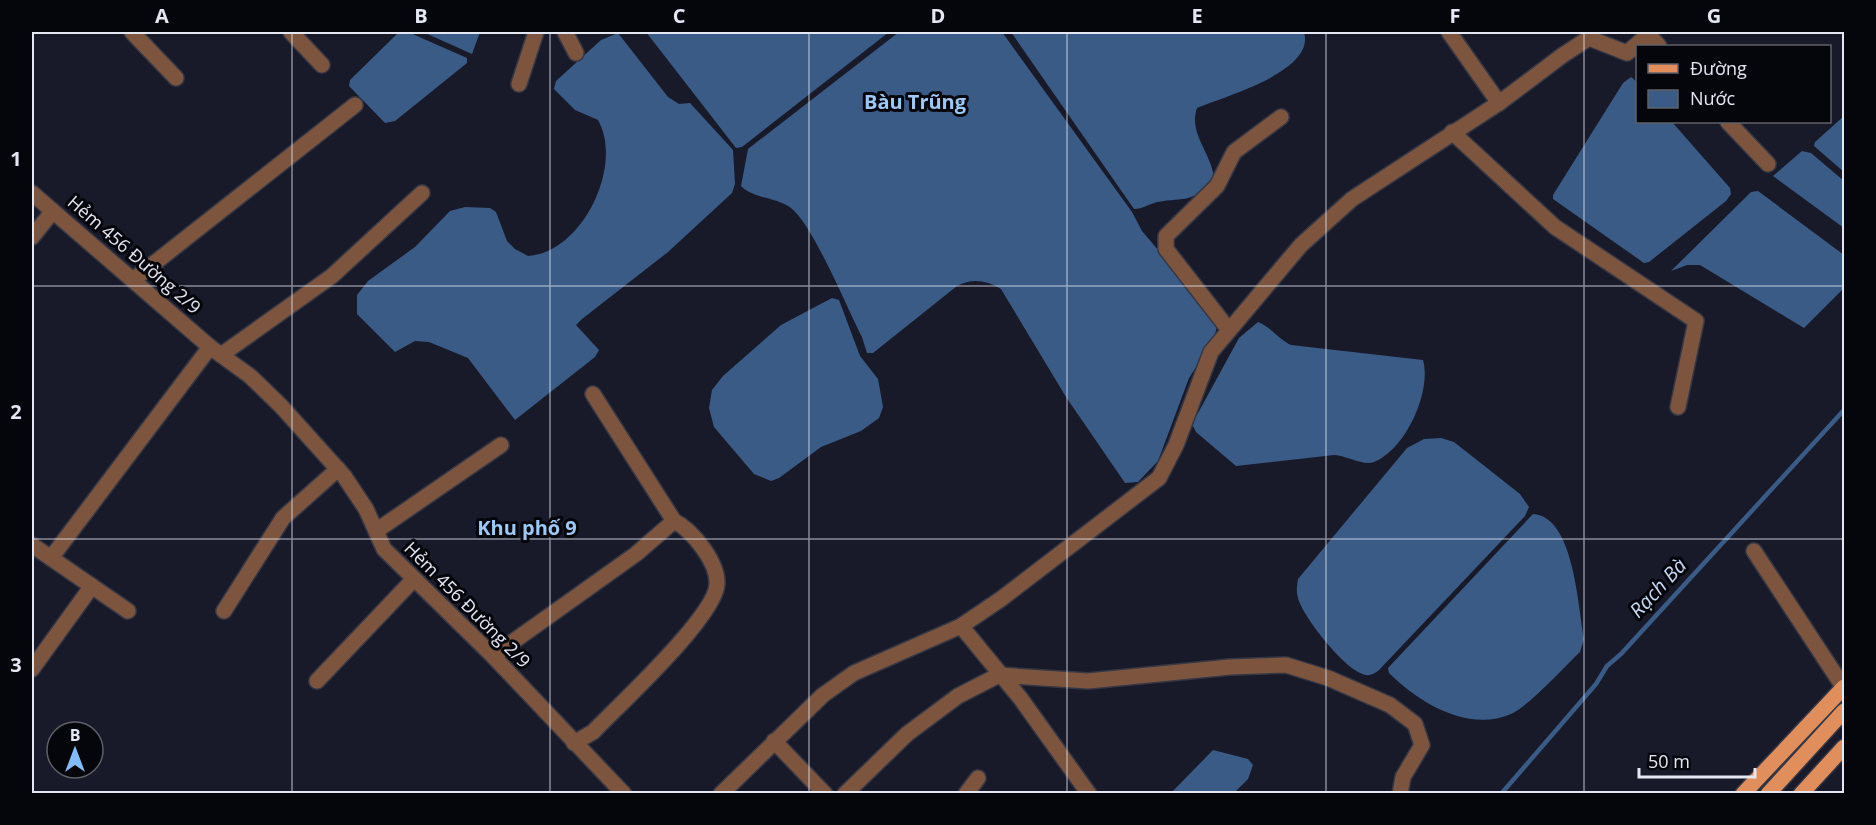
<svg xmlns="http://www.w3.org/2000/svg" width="1876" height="825" font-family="'Open Sans',sans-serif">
<rect width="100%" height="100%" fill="#181a29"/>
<g fill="#3b5b87">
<polygon points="399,32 408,32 467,58 467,63 395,121 385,123 349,86 350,80"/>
<polygon points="423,32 480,32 472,54"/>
<polygon points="646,32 889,32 742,147 736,148"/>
<path d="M899 32H1002L1132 212 1142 231 1218 321 1214 339 1189 378 1158 461 1138 482 1125 483 1066 397 1001 289C986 280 972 278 957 286L873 353H867L862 337C847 308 813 225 791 208 776 197 754 199 741 186L748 149Z"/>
<path d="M1011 32H1304C1316 72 1224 96 1197 108 1188 134 1212 153 1214 179 1191 204 1187 197 1157 202 1149 204 1143 209 1134 209Z"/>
<path d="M618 33 668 97 679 104 690 103 733 150 735 184 732 193 668 252 582 319 576 325 599 350 595 357 515 420 468 358 429 342 415 341 395 352 357 314V295L368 281 415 247 450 211 465 207 490 208 496 212 507 241 515 249 528 256C582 253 624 166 598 120L575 110 554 89 556 81 601 40Z"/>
<polygon points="1631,77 1637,82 1638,122 1672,122 1730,188 1731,194 1726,201 1649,262 1644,263 1553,199 1553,195 1623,83"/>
<polygon points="1844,116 1844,172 1814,146 1815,142"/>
<polygon points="1802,151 1811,153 1844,181 1844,228 1773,176"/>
<polygon points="1758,191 1844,255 1844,288 1804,328 1700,265 1687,265 1671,271 1751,192"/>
<polygon points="832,298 839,300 860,356 878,379 883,407 879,418 861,431 821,447 779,478 771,481 754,474 714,427 709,408 712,390 723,376 781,325"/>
<path d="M1258 322C1271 327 1278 339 1291 345L1423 360C1432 392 1405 450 1374 462 1363 466 1348 456 1334 455L1236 466 1196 432 1192 424 1239 338Z"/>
<path d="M1441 438 1454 442 1520 494 1529 507 1525 516 1379 670C1375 673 1371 676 1366 675 1346 672 1303 617 1298 598 1296 592 1297 586 1298 579L1407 448 1424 439Z"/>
<path d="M1533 514C1574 516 1578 607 1584 639L1580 652C1563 668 1529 706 1511 714 1468 733 1418 702 1389 673L1388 668Z"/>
<polygon points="1213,750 1248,759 1253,765 1248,779 1234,793 1171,793"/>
</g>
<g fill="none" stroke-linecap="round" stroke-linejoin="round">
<polyline stroke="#3b5b87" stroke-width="4.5" points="1501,794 1596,684 1607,666 1621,654 1844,410"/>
<defs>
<g id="minor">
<polyline points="132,32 176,78"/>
<polyline points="291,32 322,65"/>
<polyline points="565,32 576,53"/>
<polyline points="1449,32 1499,103"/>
<polyline points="1648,34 1659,46"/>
<polyline points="519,84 536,32"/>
<polyline points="1728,122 1768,164"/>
<polyline points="1452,132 1555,227 1696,321 1678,407"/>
<polyline points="32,193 210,347 250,376 281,406 344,476 366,509 384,549 493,656 624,794"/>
<polyline points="32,237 53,211"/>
<polyline points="133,280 355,105"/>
<polyline points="1229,330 1166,249 1166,236 1217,186 1234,152 1281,117"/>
<polyline points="221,355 332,276 422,193"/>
<polyline points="376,531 501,445"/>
<polyline points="32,545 128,611"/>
<polyline points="1754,551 1844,688"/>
<polyline points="51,558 210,347"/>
<polyline points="224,611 283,518 338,469"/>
<polyline points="961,626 1021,699 1089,794"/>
<polyline points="493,656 636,554 674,521"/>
<polyline points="32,669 92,586"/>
<polyline points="317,681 414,579"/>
<polyline points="774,741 825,794"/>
<path d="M574 743 593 732C618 706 716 616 717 584 718 562 692 530 674 521L593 394"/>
<polyline points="721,794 823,695 854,673 961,626 1001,599 1159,478 1176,445 1211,352 1301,245 1352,199 1499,103 1563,55 1589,38 1627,53 1651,32"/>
<polyline points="845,794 907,734 958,696 999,675 1088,681 1230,667 1286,665 1328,678 1390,705 1415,724 1422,745 1403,777 1400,794"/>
<polyline points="966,794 978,778"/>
</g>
<g id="major">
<polyline points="1743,794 1844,687"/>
<polyline points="1768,794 1844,711"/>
<polyline points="1801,794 1844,747"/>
</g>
</defs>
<use href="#minor" stroke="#353745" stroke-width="18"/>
<use href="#major" stroke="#353745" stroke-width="18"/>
<use href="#minor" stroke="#7d553e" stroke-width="15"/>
<use href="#major" stroke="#e08e5c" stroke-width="15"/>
</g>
<path fill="none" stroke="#e5e7f3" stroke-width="1.5" stroke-opacity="0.55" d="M292 32V794M550 32V794M809 32V794M1067 32V794M1326 32V794M1584 32V794M32 286H1844M32 539H1844"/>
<g text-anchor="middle" stroke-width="6" stroke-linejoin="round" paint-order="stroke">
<g font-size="18" fill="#e5e7f3" stroke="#05060c">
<text transform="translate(134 255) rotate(41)" y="6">Hẻm 456 Đường 2/9</text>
<text transform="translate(467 605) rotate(45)" y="6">Hẻm 456 Đường 2/9</text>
</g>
<g font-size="20" font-weight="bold" fill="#9dc8f6" stroke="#05060c">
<text x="915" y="109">Bàu Trũng</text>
<text x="527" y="535">Khu phố 9</text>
</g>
<g font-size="20" font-style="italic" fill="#c4d8f4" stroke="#05060c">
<text transform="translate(1658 588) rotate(-47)" y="7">Rạch Bà</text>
</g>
</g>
<rect width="1876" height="825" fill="none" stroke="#05060c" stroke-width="66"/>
<rect x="1636" y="45" width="195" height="78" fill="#05060c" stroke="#5f6068" stroke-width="1.5"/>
<rect x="1648" y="64" width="30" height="9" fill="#e08e5c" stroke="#5f6068" stroke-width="1.5"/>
<text x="1690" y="75" font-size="18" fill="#e5e7f3">Đường</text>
<rect x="1648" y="90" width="30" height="18" fill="#3b5b87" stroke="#5f6068" stroke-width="1.5"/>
<text x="1690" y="105" font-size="18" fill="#e5e7f3">Nước</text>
<g transform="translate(75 750)"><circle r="28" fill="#05060c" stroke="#5f6068" stroke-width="1.5"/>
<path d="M0-4.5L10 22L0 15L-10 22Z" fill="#82bcfa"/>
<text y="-9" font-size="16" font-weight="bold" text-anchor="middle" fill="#e5e7f3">B</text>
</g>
<path d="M1639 768v9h116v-9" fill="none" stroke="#e5e7f3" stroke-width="3"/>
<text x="1648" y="768" font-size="18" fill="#e5e7f3" stroke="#05060c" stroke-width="4.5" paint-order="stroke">50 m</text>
<rect x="33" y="33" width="1810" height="759" fill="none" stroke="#e5e7f3" stroke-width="2"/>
<g font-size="20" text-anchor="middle" font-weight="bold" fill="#e5e7f3">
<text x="162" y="23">A</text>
<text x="421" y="23">B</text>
<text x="679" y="23">C</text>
<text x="938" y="23">D</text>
<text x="1197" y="23">E</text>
<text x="1455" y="23">F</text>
<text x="1714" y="23">G</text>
<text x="16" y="166">1</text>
<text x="16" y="419">2</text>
<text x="16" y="672">3</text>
</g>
</svg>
